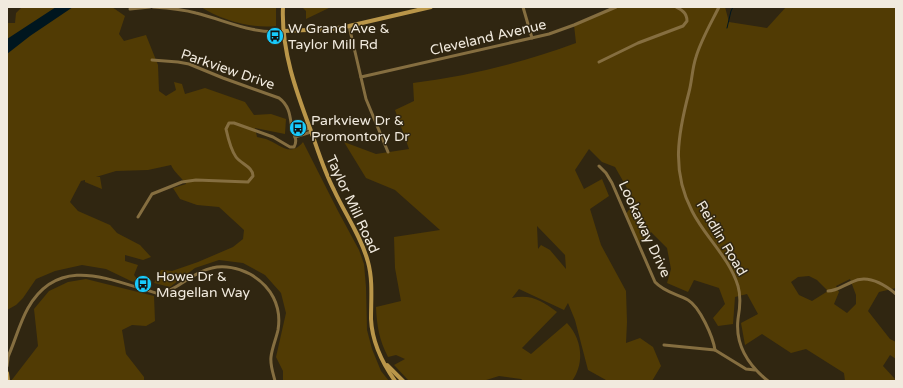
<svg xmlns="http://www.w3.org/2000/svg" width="903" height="388" font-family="'Varela Round',sans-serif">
<rect width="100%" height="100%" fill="#302611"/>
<g fill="#513b04" fill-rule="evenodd">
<path d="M22 7H112L125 16 119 34 124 41 146 35 158 65 159 91 166 96 176 90 174 82 182 84 185 94 205 88 245 102 254 115 271 114 286 119 285 134 255 128 257 137C260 138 263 138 266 139 280 144 290 158 303 142L338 211 359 250 364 264 366 287 367 330 372 349 381 371 389 381H283V371L276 357 286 313 281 293 265 275 243 263 219 260 195 268 170 287 154 283 161 270 172 271 198 262 233 247 243 239 244 230 219 207 197 205 180 199 173 188 186 184C181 177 174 172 171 165L148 170 116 171 96 177H100L102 189 85 182V180L81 181 70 202 78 211 110 225 117 233 140 245 151 257 143 260 125 255V261L138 265 134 275 137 279 133 282 106 269 82 265 55 271 36 279 23 298 16 305 7 310V23H15L16 13Z"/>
<path d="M201 7H276V26C252 29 221 20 201 7Z"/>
<polygon points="302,7 331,7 306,19 306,11"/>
<path d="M616 7H725L729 22 767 28 786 7H896V288L879 292 868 311 890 339 896 342V359L890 355 883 366 895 379 894 381H845L844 373 806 349 791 353 762 334 745 345 741 323 758 314 747 294 735 297 733 324 718 326 713 318 725 304 719 288 694 280 688 292 667 283 671 269 667 248 651 232 638 245 625 215 635 202 615 167 602 162 589 149 575 170 584 189 602 179 609 196 590 209 601 245 626 291 627 322 626 343 640 338 653 347 661 366 652 381H602L606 380 588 370 575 320 568 303 564 310 519 289 512 298C531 294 542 301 557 312L522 348 531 354 567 323C582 339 585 363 572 381H524L521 379 499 376 483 381H409L394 365 405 359 396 355 388 357C379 339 377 327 376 307L401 301 395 268 394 237 440 230 395 190 366 178 344 142 376 154 409 149 395 110 414 101 413 83C469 76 524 62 576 43L574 25ZM537 226 565 255 566 269 550 250 541 245 538 249ZM809 276 817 280 828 291 812 301 799 295 791 282 798 277ZM850 279 856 295V304L847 313 834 304 839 292 836 286Z"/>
<polygon points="86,279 154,296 155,321 146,326 132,325 122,330 126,354 144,377 144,381 11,381 38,346 34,309 49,291 68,282"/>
</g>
<polygon fill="#00161f" points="56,7 73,7 30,36 7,54 7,39"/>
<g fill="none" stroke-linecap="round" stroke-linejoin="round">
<polyline stroke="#00161f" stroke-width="1" points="727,28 731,11 733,7"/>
<g stroke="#856e40" stroke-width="3">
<path d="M153 7C168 8 182 9 196 13 225 20 253 35 284 31"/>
<polyline points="523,7 532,38"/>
<path d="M719 7C711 23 701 40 696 57 692 69 692 81 689 92 678 134 671 171 692 211 705 237 729 257 738 286 741 296 740 308 738 319 735 345 748 365 768 381"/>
<polyline points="130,9 150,7"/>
<polyline points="349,26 366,99 388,152"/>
<path d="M599 62 638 43 683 26 687 21C687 13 682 10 676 7"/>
<polyline points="361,77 549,34 574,25 616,7"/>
<polyline points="294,134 309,128"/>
<polyline points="295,137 311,132"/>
<path d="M599 166 606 173 612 183 655 282C664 292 677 294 688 300 700 307 713 337 715 350"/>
<path d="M138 217 152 194 182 182 196 180 248 182 253 176C253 167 241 164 236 157 231 150 228 138 226 129L229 123H234L273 137 290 147H294C298 140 294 135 292 129 290 117 290 106 279 98L223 78 189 64 178 62 152 60"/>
<path d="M828 291C837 291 844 285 852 282 867 274 884 284 896 294"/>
<polyline points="664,345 715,350 746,369 755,370"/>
<path d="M7 359C15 342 19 324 28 308 60 252 113 282 160 294 179 289 192 272 212 268 224 265 239 268 250 274 271 286 282 306 278 330 276 339 272 348 271 357 270 365 273 373 275 381"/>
<polyline points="7,366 8,358"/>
</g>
<g stroke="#ba9649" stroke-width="4">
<path d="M283 7C281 50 296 91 311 131 318 151 324 171 334 190 345 214 361 236 368 262 373 280 371 300 371 319 372 341 383 364 395 381"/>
<polyline points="284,31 332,29 349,26 431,7"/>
<polyline points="387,365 403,381"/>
<polyline points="7,373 8,381"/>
</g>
</g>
<defs>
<symbol id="bus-disc" viewBox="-11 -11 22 22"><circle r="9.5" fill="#18cafc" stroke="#302611"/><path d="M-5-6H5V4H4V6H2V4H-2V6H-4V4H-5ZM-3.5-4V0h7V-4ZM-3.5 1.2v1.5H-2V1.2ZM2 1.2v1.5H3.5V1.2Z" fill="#111"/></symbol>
</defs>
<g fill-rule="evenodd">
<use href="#bus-disc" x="265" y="26" width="20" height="20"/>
<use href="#bus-disc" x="288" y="118" width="20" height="20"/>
<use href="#bus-disc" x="133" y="274" width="20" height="20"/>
</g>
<g text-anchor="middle" stroke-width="3" stroke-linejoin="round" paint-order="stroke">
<g font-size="14" fill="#f1eade" stroke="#302611" text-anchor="start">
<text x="288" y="33">W Grand Ave &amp;<tspan x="288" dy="16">Taylor Mill Rd</tspan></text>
<text x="311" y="125">Parkview Dr &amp;<tspan x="311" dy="16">Promontory Dr</tspan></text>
<text x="156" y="281">Howe Dr &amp;<tspan x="156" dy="16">Magellan Way</tspan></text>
</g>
<g font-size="14" fill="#f1eade" stroke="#302611">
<text transform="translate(488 37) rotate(-13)" y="5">Cleveland Avenue</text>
<text transform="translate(228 69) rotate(19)" y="5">Parkview Drive</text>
<text transform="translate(353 204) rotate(65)" y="5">Taylor Mill Road</text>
<text transform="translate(645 229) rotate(65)" y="5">Lookaway Drive</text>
<text transform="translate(722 238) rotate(59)" y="5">Reidlin Road</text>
</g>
</g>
<rect width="903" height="388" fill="none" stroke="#f1eade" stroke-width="16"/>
</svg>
